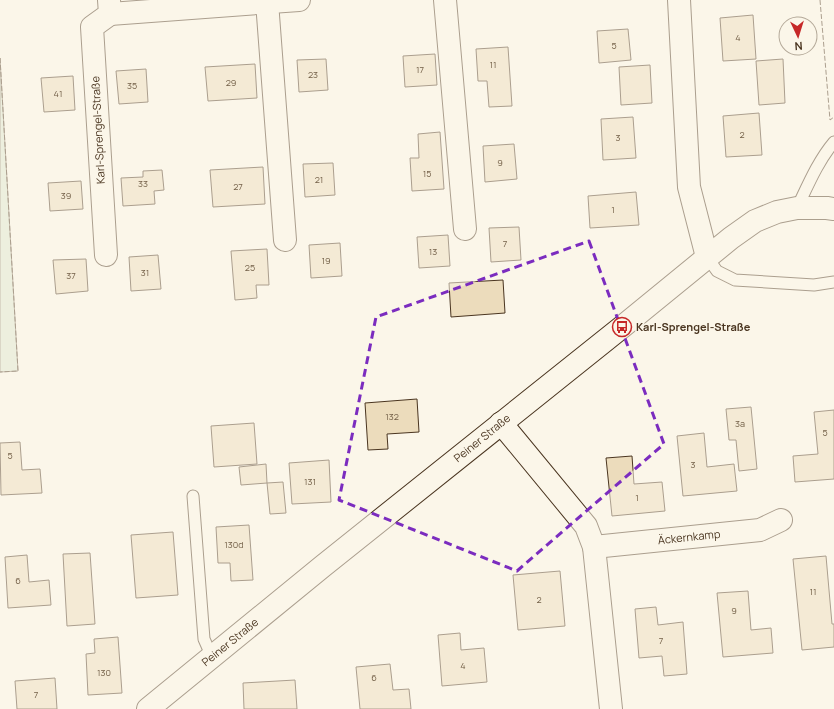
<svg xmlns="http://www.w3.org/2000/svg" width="834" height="709" font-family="Manrope,sans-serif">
<rect width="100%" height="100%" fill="#fbf6e9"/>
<polygon fill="#dce7d0" stroke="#887966" points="0,58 18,371 0,372"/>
<g fill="#ecdcbc" stroke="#4a3520">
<polygon points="753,15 756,59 723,61 720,18"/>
<polygon points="628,29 631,60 599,63 597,31"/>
<polygon points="508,47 512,106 489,107 487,81 478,81 476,49"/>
<polygon points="435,54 437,85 405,87 403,56"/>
<polygon points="326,59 328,90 299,92 297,60"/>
<polygon points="783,59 785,103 759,105 756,61"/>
<polygon points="255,64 257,98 208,101 205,67"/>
<polygon points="650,65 652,103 621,105 619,67"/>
<polygon points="146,69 148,102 119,104 116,71"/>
<polygon points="73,76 75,110 44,112 41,78"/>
<polygon points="759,113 762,155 726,157 723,116"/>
<polygon points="633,117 636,158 603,160 601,119"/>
<polygon points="440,132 444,189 412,191 410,158 419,158 418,134"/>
<polygon points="514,144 517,179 485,182 483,146"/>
<polygon points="333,163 335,195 305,197 303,164"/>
<polygon points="263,167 265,204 213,207 210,170"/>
<polygon points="162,170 164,190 154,191 155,204 123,206 121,178 143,177 143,171"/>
<polygon points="81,181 83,209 50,211 48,183"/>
<polygon points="636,192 639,225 590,228 588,196"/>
<polygon points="519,227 521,260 491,262 489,228"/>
<polygon points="448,235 450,266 419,268 417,237"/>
<polygon points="340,243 342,276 311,278 309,245"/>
<polygon points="267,249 269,285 256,285 257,298 235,300 231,251"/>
<polygon points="158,255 161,289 131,291 129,257"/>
<polygon points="86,259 88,291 56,294 53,260"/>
<polygon points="503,280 505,313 451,317 449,283"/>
<polygon points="417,399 419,432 387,434 388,449 368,450 365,403"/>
<polygon points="751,407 757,469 739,471 736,440 729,440 726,409"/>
<polygon points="834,410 834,479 795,482 793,456 818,454 814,412"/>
<polygon points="254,423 257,464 214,467 211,426"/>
<polygon points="704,433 707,467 734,464 737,491 683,496 677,436"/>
<polygon points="20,442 22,470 40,469 42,493 1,495 0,443"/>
<polygon points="632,456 634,484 662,482 665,511 612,516 606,458"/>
<polygon points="329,460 331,502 292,504 289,463"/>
<polygon points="266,464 267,483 241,485 239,467"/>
<polygon points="283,482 286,513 270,514 267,483"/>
<polygon points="249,525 253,580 231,581 230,563 218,563 216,527"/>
<polygon points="173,532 178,595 136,598 131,535"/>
<polygon points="90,553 95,624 67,626 63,554"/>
<polygon points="27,555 29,582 49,580 51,605 8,608 5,557"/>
<polygon points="826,556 832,624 834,624 834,647 802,650 793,559"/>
<polygon points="560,571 565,626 518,630 513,575"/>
<polygon points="748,591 751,630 771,628 773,653 723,657 717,593"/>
<polygon points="656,607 658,625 683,622 687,674 664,676 662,656 639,658 635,609"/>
<polygon points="460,633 461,650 484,648 487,682 442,686 438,635"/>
<polygon points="118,637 122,693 88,695 86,654 95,653 94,639"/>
<polygon points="390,664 393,690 409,689 411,709 360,709 356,667"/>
<polygon points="55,678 57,709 17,709 15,681"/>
<polygon points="295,680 297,709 244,709 243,683"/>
</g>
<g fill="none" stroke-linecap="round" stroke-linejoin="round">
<defs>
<g id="lane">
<path d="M797 208C808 185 818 161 834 142"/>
<polyline points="707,257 717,271 735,280 814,285 834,282"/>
<polyline points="193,496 204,639 212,657"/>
</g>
<g id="street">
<polyline points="445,0 465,229"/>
<polyline points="679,0 689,187 707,257"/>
<polyline points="267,2 285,240"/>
<polyline points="110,14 299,0"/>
<polyline points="106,255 92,27 110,14 109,0"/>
<polyline points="501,423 586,526 594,547 611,709"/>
<polyline points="594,547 760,530 781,520"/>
</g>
<polyline id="secondary" points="148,709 323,566 622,327 731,238 755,221 777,212 797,208 827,208 834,209"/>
</defs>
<use href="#lane" stroke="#4a3520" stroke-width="13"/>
<use href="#street" stroke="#4a3520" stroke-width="24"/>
<use href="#secondary" stroke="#4a3520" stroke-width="24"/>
<use href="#lane" stroke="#fbf6e9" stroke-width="11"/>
<use href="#street" stroke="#fbf6e9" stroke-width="22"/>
<use href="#secondary" stroke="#fbf6e9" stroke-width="22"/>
<g stroke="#4a3520" stroke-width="1" stroke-dasharray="5 2" stroke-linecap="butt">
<polyline points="820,0 830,120 834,117"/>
<polyline points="0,58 18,371 0,372"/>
</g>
</g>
<path d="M0 0H834V709H0ZM589 241 664 444 517 571 339 500 376 317Z" fill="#fbf6e9" fill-opacity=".55" fill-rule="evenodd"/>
<path fill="none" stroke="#7b2cbf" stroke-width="3" stroke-dasharray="8 5" stroke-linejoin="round" d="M589 241 664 444 517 571 339 500 376 317Z"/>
<defs>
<symbol id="bus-ring" viewBox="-11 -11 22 22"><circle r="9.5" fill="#fbf6e9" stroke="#c62828" stroke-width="1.5"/><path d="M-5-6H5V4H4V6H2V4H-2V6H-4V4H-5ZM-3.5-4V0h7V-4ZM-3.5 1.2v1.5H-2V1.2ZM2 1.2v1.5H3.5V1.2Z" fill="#c62828"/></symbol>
</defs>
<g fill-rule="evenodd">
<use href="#bus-ring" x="611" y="316" width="22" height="22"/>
</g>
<g text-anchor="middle" stroke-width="3" stroke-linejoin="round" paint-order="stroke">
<g font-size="9" fill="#725f47">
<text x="738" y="41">4</text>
<text x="614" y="49">5</text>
<text x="493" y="68">11</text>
<text x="420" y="73">17</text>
<text x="313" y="78">23</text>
<text x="231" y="86">29</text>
<text x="132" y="89">35</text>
<text x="58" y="97">41</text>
<text x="742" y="138">2</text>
<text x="618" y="141">3</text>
<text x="500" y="166">9</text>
<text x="427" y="177">15</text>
<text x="319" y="183">21</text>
<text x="143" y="187">33</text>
<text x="238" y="190">27</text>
<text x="66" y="199">39</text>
<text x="613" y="213">1</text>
<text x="505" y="247">7</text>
<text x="433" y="255">13</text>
<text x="326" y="264">19</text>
<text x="250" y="271">25</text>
<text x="145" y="276">31</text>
<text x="71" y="279">37</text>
<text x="392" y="420">132</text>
<text x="740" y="427">3a</text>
<text x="825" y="436">5</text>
<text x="10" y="459">5</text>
<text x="693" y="468">3</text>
<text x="310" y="485">131</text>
<text x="637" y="501">1</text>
<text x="234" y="548">130d</text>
<text x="18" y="584">6</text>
<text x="813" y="595">11</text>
<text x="539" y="603">2</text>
<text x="734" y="614">9</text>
<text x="661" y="644">7</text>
<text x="463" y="669">4</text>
<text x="104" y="676">130</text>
<text x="374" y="681">6</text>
<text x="36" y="698">7</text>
</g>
<g font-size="11" fill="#4a3520" stroke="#fbf6e9">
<text transform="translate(98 130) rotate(-93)" y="4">Karl-Sprengel-Straße</text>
<text transform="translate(482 438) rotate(-39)" y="4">Peiner Straße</text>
<text transform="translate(689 537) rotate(-6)" y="4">Äckernkamp</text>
<text transform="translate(230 642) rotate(-39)" y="4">Peiner Straße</text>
</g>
<g font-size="11" font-weight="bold" fill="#4a3520" stroke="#fbf6e9" text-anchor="start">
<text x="636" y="331">Karl-Sprengel-Straße</text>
</g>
</g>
<g transform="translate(798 36) rotate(176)"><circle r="19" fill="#fbf6e9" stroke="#b4a999"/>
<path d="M0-3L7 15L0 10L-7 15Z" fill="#c62828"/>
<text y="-6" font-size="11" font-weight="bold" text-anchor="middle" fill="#4a3520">N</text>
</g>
</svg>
